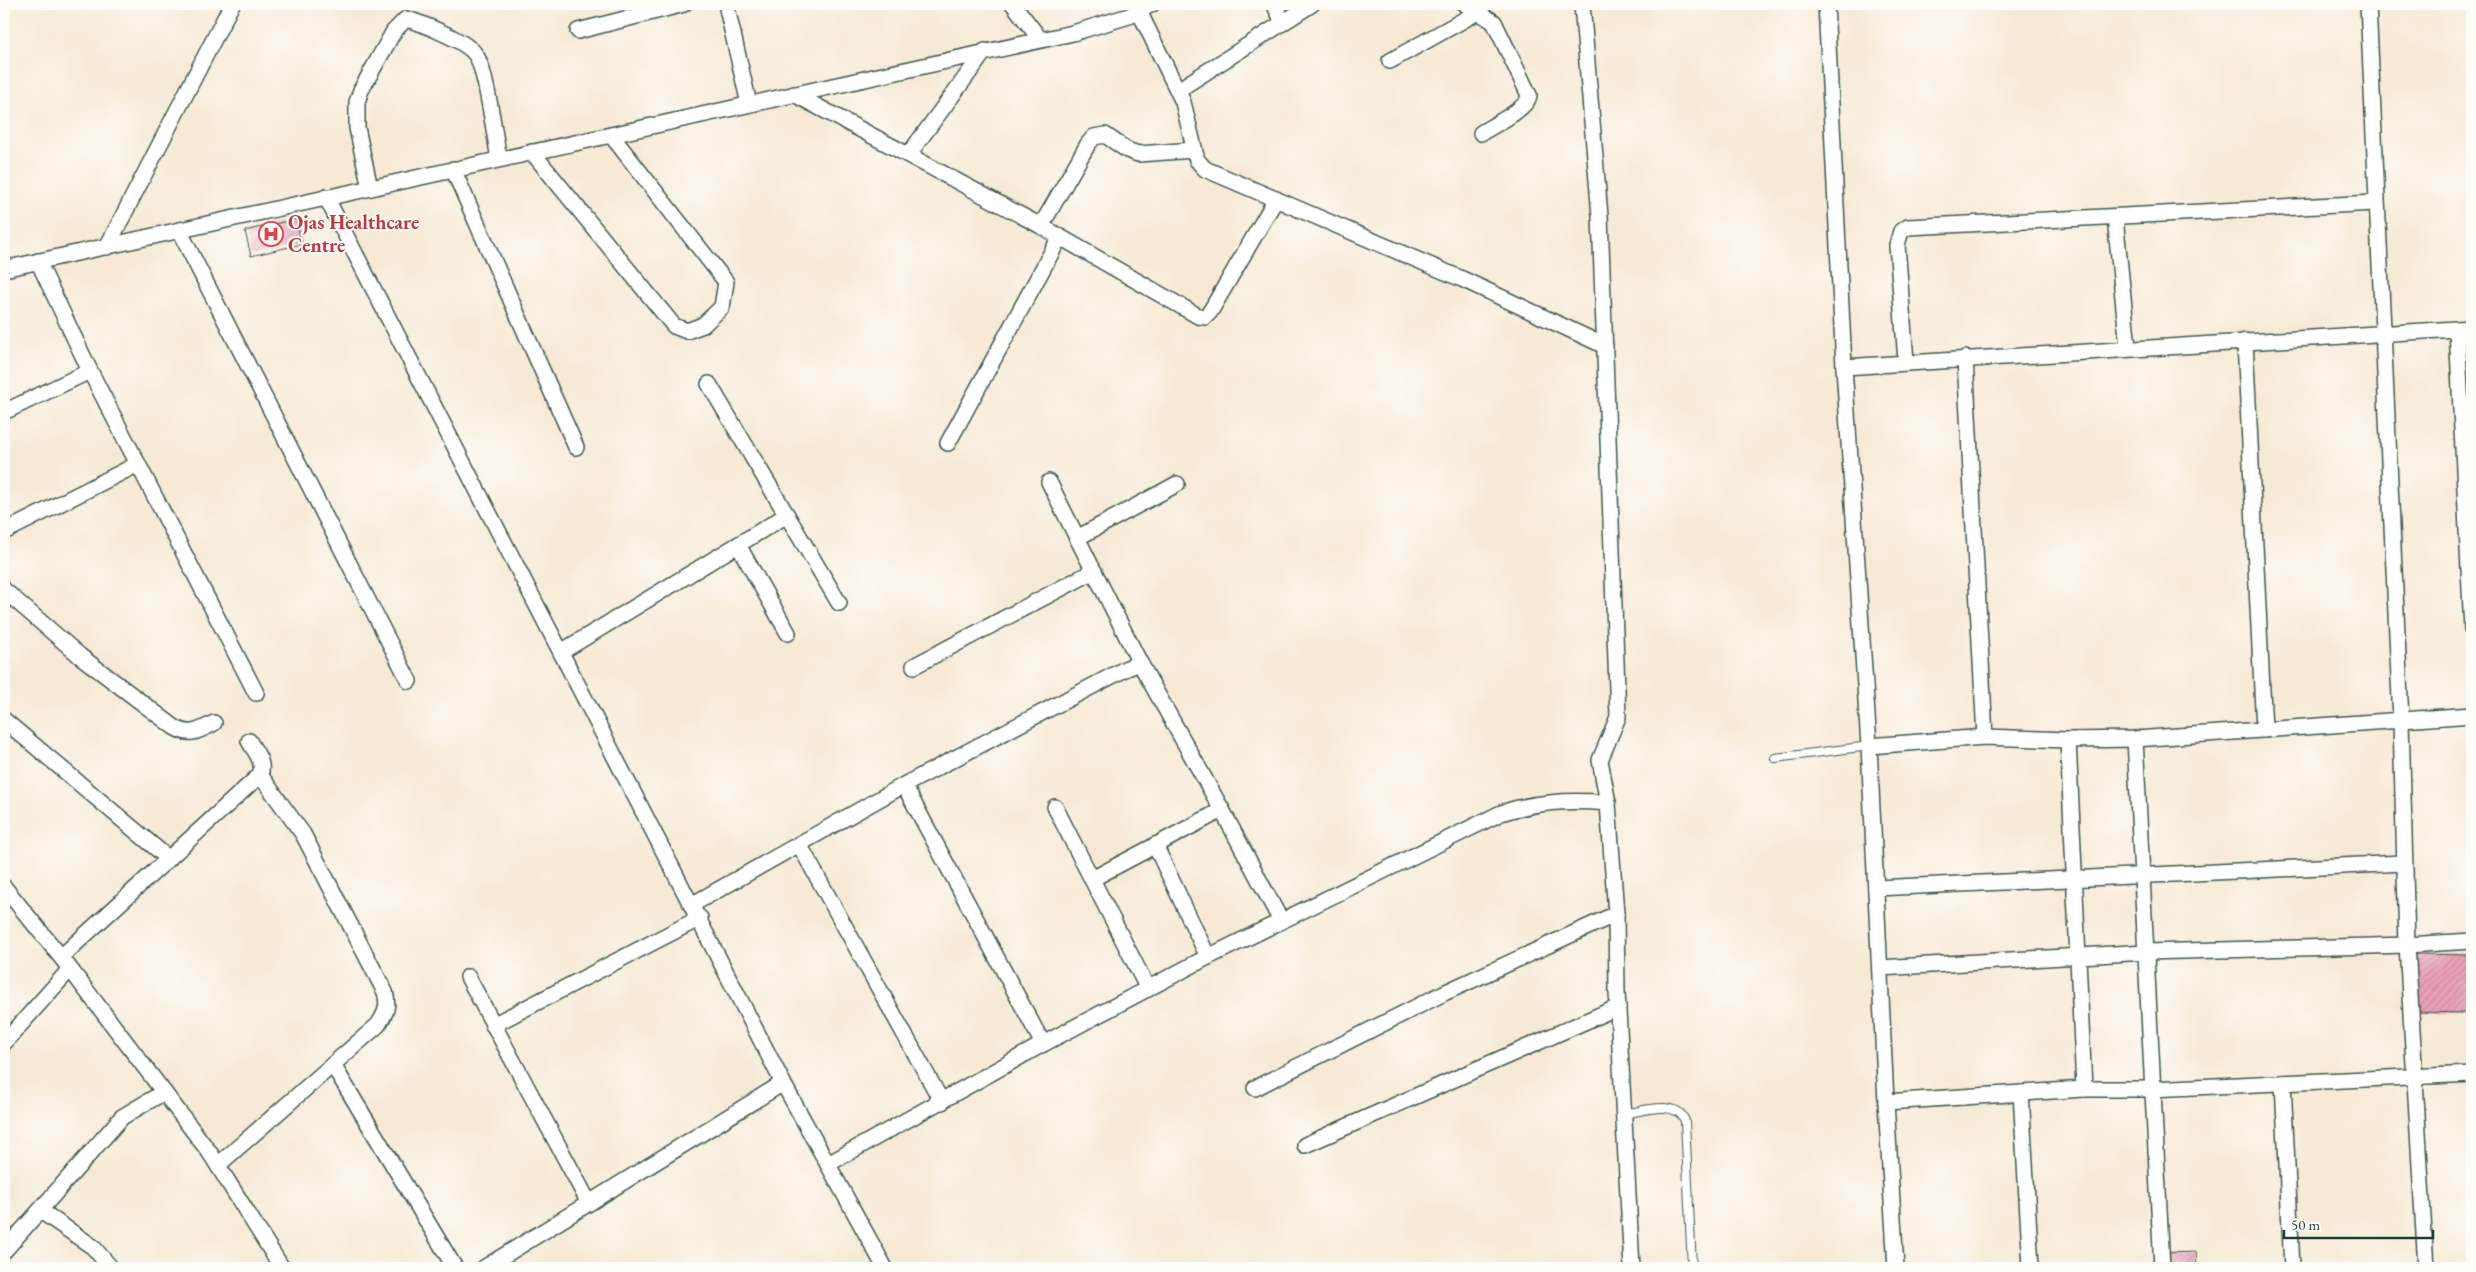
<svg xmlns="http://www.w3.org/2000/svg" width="2476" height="1272" font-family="'EB Garamond',serif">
<defs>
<pattern id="building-hatch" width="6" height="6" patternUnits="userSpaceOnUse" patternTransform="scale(1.25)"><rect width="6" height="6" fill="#eaa1b8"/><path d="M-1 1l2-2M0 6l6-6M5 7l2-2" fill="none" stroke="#bd8496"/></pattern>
</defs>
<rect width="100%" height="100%" fill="#fdfcf7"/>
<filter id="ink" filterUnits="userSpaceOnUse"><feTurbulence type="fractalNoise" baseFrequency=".02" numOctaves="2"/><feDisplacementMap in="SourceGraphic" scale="10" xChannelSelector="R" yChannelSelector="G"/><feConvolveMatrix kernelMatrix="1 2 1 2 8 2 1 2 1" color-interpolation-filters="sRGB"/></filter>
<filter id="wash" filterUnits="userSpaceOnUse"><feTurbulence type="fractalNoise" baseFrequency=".0096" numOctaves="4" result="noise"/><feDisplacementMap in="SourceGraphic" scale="20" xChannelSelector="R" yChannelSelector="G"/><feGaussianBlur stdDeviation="1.12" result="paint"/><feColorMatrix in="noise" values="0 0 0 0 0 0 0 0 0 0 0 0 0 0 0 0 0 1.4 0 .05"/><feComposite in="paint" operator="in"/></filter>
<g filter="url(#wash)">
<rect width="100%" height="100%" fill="#f6ead6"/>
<g id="blocks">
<g fill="url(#building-hatch)">
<polygon points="296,219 302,244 251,256 245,231"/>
<polygon points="2413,954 2470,955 2469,1013 2412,1012"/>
<polygon points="2196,1252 2197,1268 2165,1268 2164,1253"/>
</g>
</g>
</g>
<g filter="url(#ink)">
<use href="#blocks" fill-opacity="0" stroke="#3f574c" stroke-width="1"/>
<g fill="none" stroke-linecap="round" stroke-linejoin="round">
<defs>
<g id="service">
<polyline points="1775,758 1869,746"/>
<path d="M1624 1114C1642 1111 1677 1099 1685 1121L1692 1268"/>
</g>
<g id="minor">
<polyline points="726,4 749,104"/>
<polyline points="1013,4 1040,39"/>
<polyline points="1274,4 1283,22"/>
<path d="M1465 4 1494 22 1529 95C1529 108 1492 126 1481 133"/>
<polyline points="1582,4 1600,216 1618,717 1600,760 1608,803 1616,914 1617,992 1632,1268"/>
<polyline points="1826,4 1844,367 1869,746 1985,737 2068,740 2135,739 2472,715"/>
<polyline points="2368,4 2401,721 2407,945 2426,1268"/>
<polyline points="1139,11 1183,102 1197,160 1205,169 1462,279 1605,346"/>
<polyline points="578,31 684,4"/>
<polyline points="1390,61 1478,12"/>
<polyline points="1178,90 1312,4"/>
<polyline points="794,94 1041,226 1198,316 1205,317 1210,312 1276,199"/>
<polyline points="532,152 674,326 687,331 703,325 722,307 726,282 611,135"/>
<polyline points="909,154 985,51"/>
<polyline points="453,169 576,447"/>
<path d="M370 188 357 128V102L361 90 394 31 406 19C422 23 466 41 475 54 486 67 495 139 499 159"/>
<polyline points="326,197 783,1083 885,1268"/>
<polyline points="2115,217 2128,348"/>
<polyline points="1041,226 1088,144 1094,137 1105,135 1127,150 1138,154 1194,150"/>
<polyline points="179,230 409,681"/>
<polyline points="107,247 232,4"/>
<polyline points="38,261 90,371 256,693"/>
<polyline points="4,269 1073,33 1129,16 1152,4"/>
<polyline points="2457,329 2472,629"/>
<polyline points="2245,341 2264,730"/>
<polyline points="1965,358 1985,737"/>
<polyline points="1906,361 1897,245 1901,231 1908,227 2375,203"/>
<polyline points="1844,367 2472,328"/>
<polyline points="709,384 839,603"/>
<polyline points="4,412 90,371"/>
<polyline points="948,443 1060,237"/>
<polyline points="1049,482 1140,663 1222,810 1281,921"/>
<polyline points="4,532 138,464"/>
<polyline points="1077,538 1177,484"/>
<polyline points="738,545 788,633"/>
<path d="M4 590 80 656 174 727C190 737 198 731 214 723"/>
<polyline points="561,652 787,515"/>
<polyline points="914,666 1094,571"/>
<polyline points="4,720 169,859"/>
<polyline points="2135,739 2162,1268"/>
<polyline points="2068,740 2084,1089"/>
<polyline points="1869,746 1886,1102 1896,1268"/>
<polyline points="904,785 1043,1044"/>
<polyline points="1055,807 1148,989"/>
<polyline points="799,844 942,1102"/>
<polyline points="1155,845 1208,957"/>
<polyline points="1092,879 1222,810"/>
<polyline points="4,887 61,957 210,1153 282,1268"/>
<polyline points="1876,888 2404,863"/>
<polyline points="693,904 904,785 1127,668 1140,663"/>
<path d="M61 957 260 775C265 762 255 752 249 741"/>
<polyline points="1880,968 2146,952 2407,945 2472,941"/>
<polyline points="468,977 589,1203"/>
<polyline points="493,1025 700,918"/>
<polyline points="4,1043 70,969"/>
<polyline points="333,1065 455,1268"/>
<polyline points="2283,1083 2292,1268"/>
<polyline points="1255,1088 1444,993 1616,914"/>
<polyline points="2021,1093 2031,1268"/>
<polyline points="1886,1102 2084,1089 2152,1089 2472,1074"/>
<polyline points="1305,1145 1618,1007"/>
<path d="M828 1164 1043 1044 1202 960 1501 813C1537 801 1571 800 1608 803"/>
<path d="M218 1165 378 1025C386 1013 389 1006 385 992L303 834 260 775"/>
<polyline points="41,1211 93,1247 111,1268"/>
<polyline points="4,1251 122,1117 164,1092"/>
<polyline points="484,1268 783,1083"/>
</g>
</defs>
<use href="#service" stroke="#3f574c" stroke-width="10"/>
<use href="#minor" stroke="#3f574c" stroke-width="18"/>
<use href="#service" stroke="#fff" stroke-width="8"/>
<use href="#minor" stroke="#fff" stroke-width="15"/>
</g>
</g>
<defs>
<symbol id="hospital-ring" viewBox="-11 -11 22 22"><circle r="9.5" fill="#fdfcf7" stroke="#e0444e" stroke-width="1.5"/><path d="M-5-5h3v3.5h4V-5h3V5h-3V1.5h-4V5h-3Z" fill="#e0444e"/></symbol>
</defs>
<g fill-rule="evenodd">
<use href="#hospital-ring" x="257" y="220" width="28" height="28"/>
</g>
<g text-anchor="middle" stroke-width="4" stroke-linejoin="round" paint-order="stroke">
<g font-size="20" font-weight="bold" fill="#be3a42" stroke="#fdfcf7" text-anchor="start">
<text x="288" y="229">Ojas Healthcare<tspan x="288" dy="23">Centre</tspan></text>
</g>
</g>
<rect width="2476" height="1272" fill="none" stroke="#fdfcf7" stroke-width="20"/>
<path d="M2284 1230v8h149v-8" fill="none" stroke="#1f3d34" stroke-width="2.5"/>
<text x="2291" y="1230" font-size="15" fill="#1f3d34" stroke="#fdfcf7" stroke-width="4" paint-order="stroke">50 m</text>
</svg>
